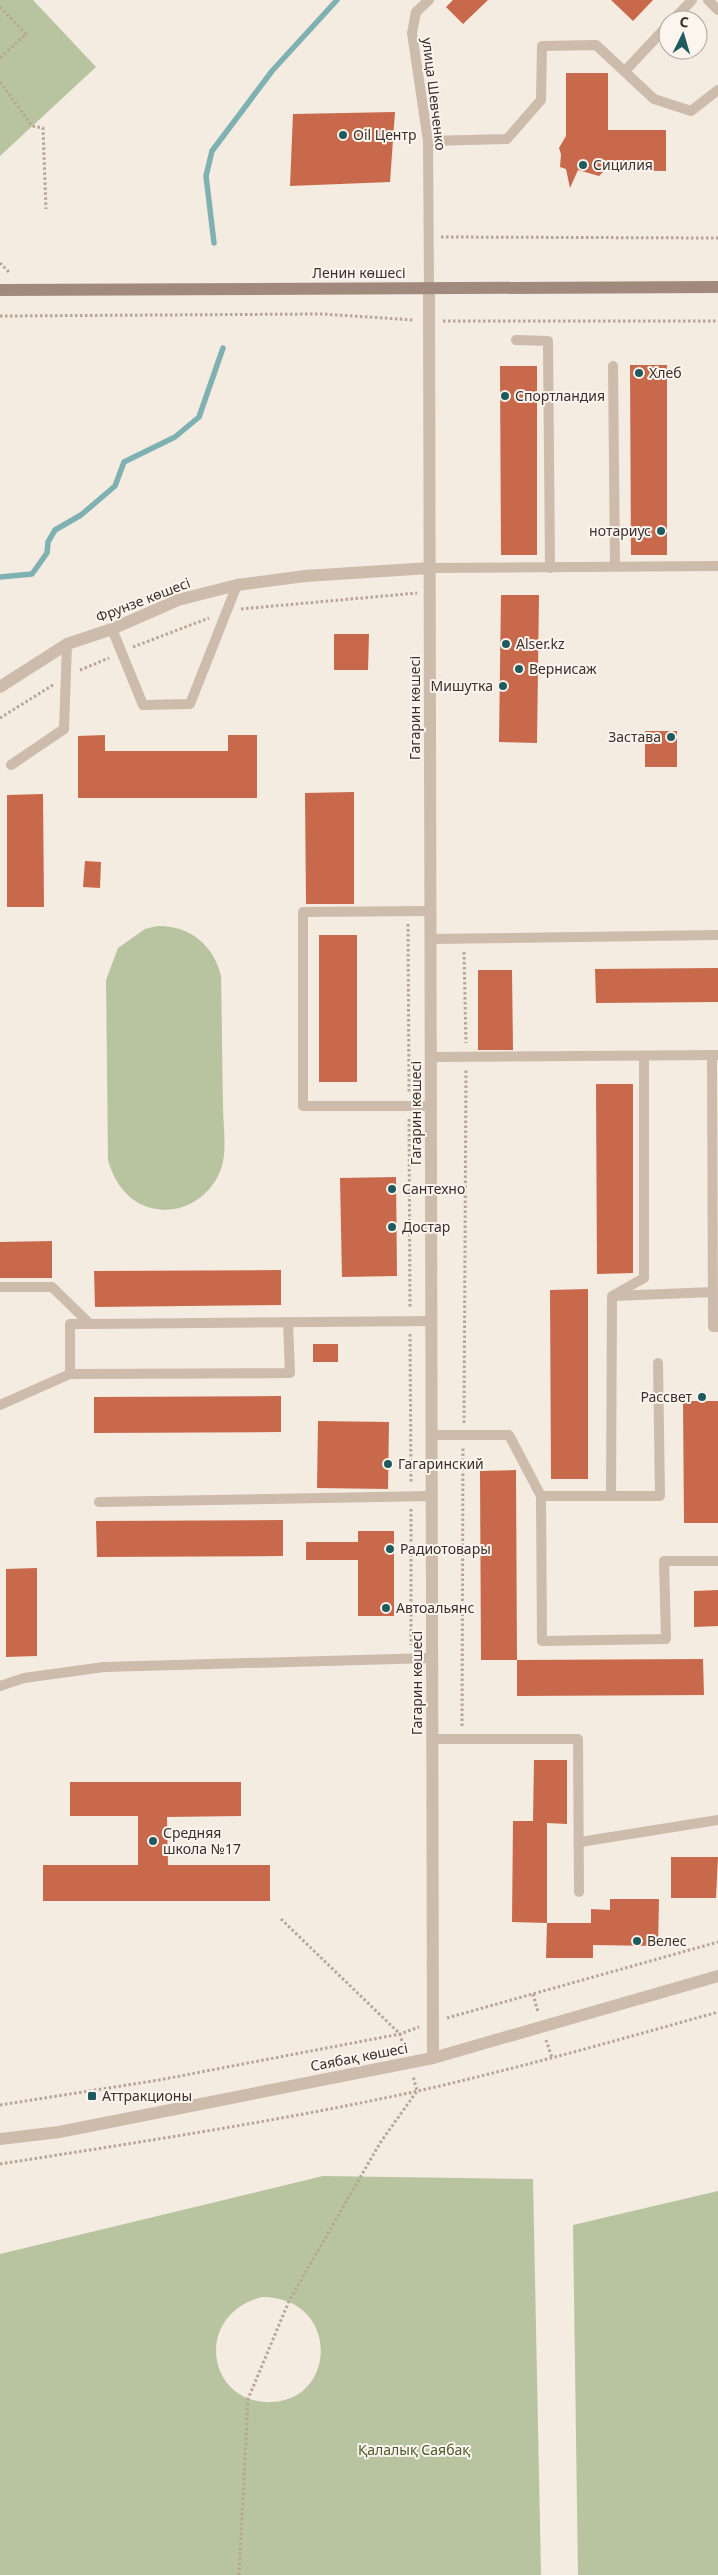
<svg xmlns="http://www.w3.org/2000/svg" width="718" height="2575" font-family="'Noto Sans',sans-serif">
<rect width="100%" height="100%" fill="#f4ebe1"/>
<g fill="#b8c4a0" fill-rule="evenodd">
<polygon points="0,0 33,0 96,67 0,156"/>
<path d="M157 926C189 925 214 945 221 976 222 1019 222 1062 223 1105 223 1125 227 1147 222 1166 213 1196 182 1216 151 1208 128 1202 114 1182 108 1160L106 980 118 948 145 929Z"/>
<path d="M323 2176 533 2179 541 2575H0V2254ZM262 2297C340 2297 337 2399 273 2402 207 2406 192 2315 262 2297Z"/>
<polygon points="718,2191 718,2575 578,2575 573,2225"/>
</g>
<g fill="none" stroke-linecap="round" stroke-linejoin="round">
<g stroke="#7fb0b2" stroke-width="5.5">
<polyline points="214,243 206,176 212,151 272,71 337,0"/>
<polyline points="0,577 32,574 47,553 48,542 55,530 81,515 115,486 124,462 175,437 199,417 223,348"/>
</g>
</g>
<g fill="#c8694b">
<polygon points="453,0 488,0 463,24 446,7"/>
<polygon points="611,0 653,0 633,21"/>
<polygon points="566,73 608,73 608,130 666,130 666,171 605,170 599,176 578,170 570,188 566,169 560,167 561,154 559,148 566,136"/>
<polygon points="395,112 390,182 290,186 293,114"/>
<polygon points="630,365 667,365 667,555 631,555"/>
<polygon points="500,366 537,366 537,555 501,555"/>
<polygon points="501,595 539,595 537,743 499,742"/>
<polygon points="334,634 369,634 368,670 334,670"/>
<rect x="645" y="731" width="32" height="36"/>
<polygon points="105,735 105,751 228,751 228,735 257,735 257,798 78,798 78,736"/>
<polygon points="354,792 354,904 306,904 305,793"/>
<polygon points="43,794 44,907 7,907 7,795"/>
<polygon points="85,861 101,862 100,888 83,887"/>
<rect x="319" y="935" width="38" height="147"/>
<polygon points="718,968 718,1002 596,1003 595,969"/>
<polygon points="478,970 512,970 513,1050 478,1050"/>
<polygon points="596,1084 633,1084 633,1273 597,1274"/>
<polygon points="396,1177 397,1276 342,1277 340,1178"/>
<polygon points="52,1241 52,1278 0,1278 0,1242"/>
<polygon points="281,1270 281,1305 95,1307 94,1271"/>
<polygon points="588,1289 588,1479 551,1479 550,1290"/>
<rect x="313" y="1344" width="25" height="18"/>
<polygon points="281,1396 281,1432 94,1433 94,1397"/>
<polygon points="683,1401 718,1401 718,1523 684,1523"/>
<polygon points="318,1421 389,1422 388,1489 317,1488"/>
<polygon points="516,1470 517,1660 481,1660 480,1471"/>
<polygon points="283,1520 283,1556 97,1557 96,1521"/>
<polygon points="358,1531 394,1531 394,1616 358,1616 358,1560 306,1560 306,1542 358,1542"/>
<polygon points="37,1568 37,1656 6,1657 6,1569"/>
<polygon points="718,1590 718,1626 694,1627 694,1591"/>
<polygon points="703,1659 704,1695 517,1696 517,1660"/>
<polygon points="534,1760 567,1760 567,1824 547,1823 547,1923 512,1922 513,1821 533,1821"/>
<polygon points="70,1782 241,1782 241,1816 167,1817 168,1865 270,1865 270,1901 43,1901 43,1865 138,1865 138,1816 70,1816"/>
<polygon points="671,1857 718,1857 716,1898 671,1898"/>
<polygon points="610,1899 659,1899 658,1946 593,1945 593,1958 546,1958 547,1923 591,1923 591,1909 610,1910"/>
</g>
<g fill="none" stroke-linecap="round" stroke-linejoin="round">
<g stroke="#b9a596" stroke-width="3" stroke-dasharray="2.5 2.5" stroke-linecap="butt">
<polyline points="0,7 26,34 0,58"/>
<polyline points="0,82 32,126 43,128 46,209"/>
<polyline points="441,237 718,238"/>
<polyline points="0,263 10,273"/>
<polyline points="0,316 322,314 414,320"/>
<polyline points="443,321 718,321"/>
<polyline points="241,609 417,593"/>
<polyline points="133,647 209,618"/>
<polyline points="80,670 109,658"/>
<polyline points="0,718 53,685"/>
<polyline points="408,924 409,1092"/>
<polyline points="464,952 466,1043"/>
<polyline points="409,1119 410,1307"/>
<polyline points="410,1334 411,1482"/>
<polyline points="464,1423 466,1069"/>
<polyline points="411,1509 411,1645"/>
<polyline points="462,1726 463,1447"/>
<polyline points="281,1919 400,2034 404,2048"/>
<polyline points="533,1994 538,2012"/>
<polyline points="447,2018 718,1942"/>
<polyline points="546,2040 552,2058"/>
<polyline points="0,2105 159,2080 400,2034 419,2027"/>
<path d="M0 2164C140 2142 280 2121 418 2091 519 2068 618 2040 718 2012"/>
<polyline points="239,2575 248,2399 289,2301 380,2143 417,2091 413,2076"/>
</g>
<g stroke="#cdbbac" stroke-width="10">
<polyline points="429,0 416,12 412,33 428,141 429,288"/>
<polyline points="708,0 718,10"/>
<polyline points="673,20 692,0"/>
<polyline points="625,71 668,25"/>
<polyline points="428,141 507,139 541,100 542,46 596,45 654,99 691,111 718,90"/>
<polyline points="516,340 548,341 550,568"/>
<polyline points="613,366 615,566"/>
<polyline points="430,568 718,566"/>
<polyline points="112,629 143,705 190,704 237,585"/>
<polyline points="11,765 64,729 67,644"/>
<polyline points="430,911 303,912 303,1106 431,1106"/>
<polyline points="430,939 718,935"/>
<polyline points="712,1055 713,1327 718,1327"/>
<polyline points="431,1057 718,1055"/>
<polyline points="0,1287 52,1287 90,1324 431,1321"/>
<polyline points="614,1296 713,1292"/>
<polyline points="658,1363 660,1496 541,1496 542,1641 666,1639 664,1561 718,1561"/>
<polyline points="70,1374 70,1324 90,1324"/>
<polyline points="0,1405 70,1374 290,1373 288,1323"/>
<polyline points="432,1435 509,1435 541,1496"/>
<polyline points="611,1496 612,1296 644,1278 644,1056"/>
<polyline points="99,1502 432,1496"/>
<polyline points="0,1686 24,1678 104,1667 432,1658"/>
<polyline points="432,1739 578,1739 579,1892"/>
<polyline points="580,1842 718,1820"/>
</g>
<g stroke="#cdbbac" stroke-width="12">
<polyline points="429,288 433,2058"/>
<polyline points="0,687 67,644 112,629 178,600 237,585 305,576 430,568"/>
</g>
<polyline stroke="#cdbbac" stroke-width="12" points="0,2139 59,2132 433,2058 718,1976"/>
<polyline stroke="#a18a7d" stroke-width="12" points="0,290 718,287"/>
</g>
<g fill="#1f5a5e" stroke="#fbf5ee" stroke-width="2">
<circle cx="343" cy="135" r="5"/>
<circle cx="583" cy="165" r="5"/>
<circle cx="639" cy="373" r="5"/>
<circle cx="505" cy="396" r="5"/>
<circle cx="661" cy="531" r="5"/>
<circle cx="506" cy="644" r="5"/>
<circle cx="519" cy="669" r="5"/>
<circle cx="503" cy="686" r="5"/>
<circle cx="671" cy="737" r="5"/>
<circle cx="392" cy="1189" r="5"/>
<circle cx="392" cy="1227" r="5"/>
<circle cx="702" cy="1397" r="5"/>
<circle cx="388" cy="1464" r="5"/>
<circle cx="390" cy="1549" r="5"/>
<circle cx="386" cy="1608" r="5"/>
<circle cx="153" cy="1841" r="5"/>
<circle cx="637" cy="1941" r="5"/>
<rect x="87" y="2091" width="10" height="10" rx="2.5"/>
</g>
<g text-anchor="middle" stroke-width="4" stroke-linejoin="round" paint-order="stroke">
<g font-size="14" fill="#3b302b" stroke="#fbf5ee">
<text transform="translate(434 94) rotate(83)" y="5">улица Шевченко</text>
<text x="359" y="278">Ленин көшесі</text>
<text transform="translate(143 600) rotate(-21)" y="5">Фрунзе көшесі</text>
<text transform="translate(415 708) rotate(-90)" y="5">Гагарин көшесі</text>
<text transform="translate(416 1113) rotate(-90)" y="5">Гагарин көшесі</text>
<text transform="translate(417 1683) rotate(-90)" y="5">Гагарин көшесі</text>
<text transform="translate(359 2057) rotate(-11)" y="5">Саябақ көшесі</text>
</g>
<g font-size="14" fill="#3b302b" stroke="#fbf5ee" text-anchor="start">
<text x="353" y="140">Oil Центр</text>
<text x="593" y="170">Сицилия</text>
<text x="649" y="378">Хлеб</text>
<text x="515" y="401">Спортландия</text>
<text x="651" y="536" text-anchor="end">нотариус</text>
<text x="516" y="649">Alser.kz</text>
<text x="529" y="674">Вернисаж</text>
<text x="493" y="691" text-anchor="end">Мишутка</text>
<text x="661" y="742" text-anchor="end">Застава</text>
<text x="402" y="1194">Сантехно</text>
<text x="402" y="1232">Достар</text>
<text x="692" y="1402" text-anchor="end">Рассвет</text>
<text x="398" y="1469">Гагаринский</text>
<text x="400" y="1554">Радиотовары</text>
<text x="396" y="1613">Автоальянс</text>
<text x="163" y="1838">Средняя<tspan x="163" dy="16">школа №17</tspan></text>
<text x="647" y="1946">Велес</text>
<text x="102" y="2101">Аттракционы</text>
</g>
<g font-size="14" fill="#4a5a2e" stroke="#fbf5ee">
<text x="414" y="2455">Қалалық Саябақ</text>
</g>
</g>
<g transform="translate(683 35) rotate(5)"><circle r="24" fill="#fbf5ee" stroke="#aea6a0"/>
<path d="M0-4L9 19L0 12L-9 19Z" fill="#1f5a5e"/>
<text y="-8" font-size="14" font-weight="bold" text-anchor="middle" fill="#3b302b">С</text>
</g>
</svg>
